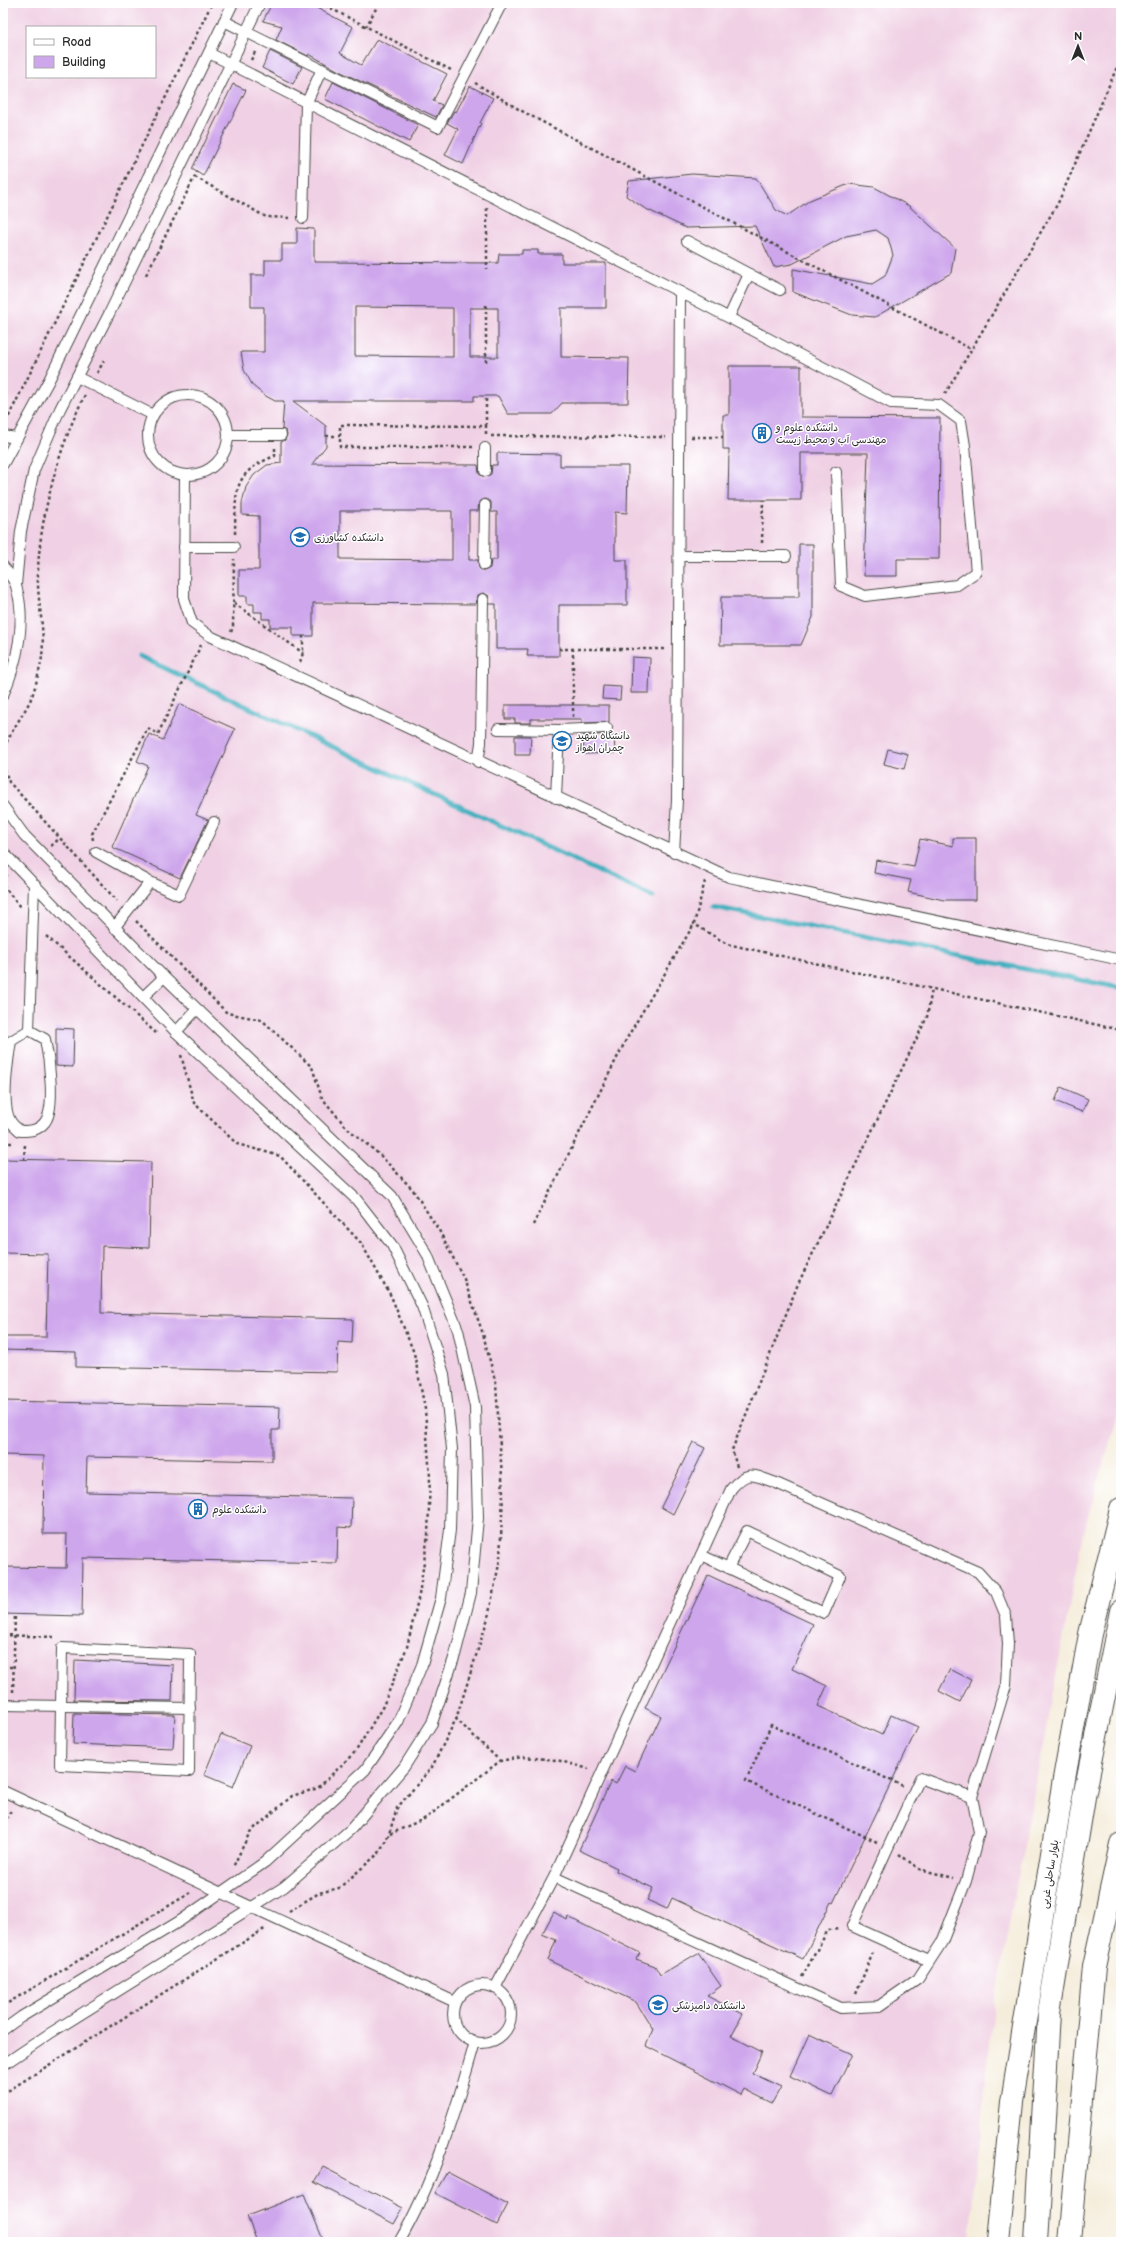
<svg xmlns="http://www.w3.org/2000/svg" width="1124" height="2245" font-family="'Balsamiq Sans','Playpen Sans Arabic',sans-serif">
<rect width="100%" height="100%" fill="#fff"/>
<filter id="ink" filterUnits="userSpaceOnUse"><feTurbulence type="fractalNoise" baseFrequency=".025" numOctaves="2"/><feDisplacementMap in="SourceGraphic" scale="8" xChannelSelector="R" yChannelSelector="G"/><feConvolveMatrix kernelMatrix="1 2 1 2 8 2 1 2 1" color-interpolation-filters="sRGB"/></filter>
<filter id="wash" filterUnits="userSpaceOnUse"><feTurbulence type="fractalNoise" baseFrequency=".012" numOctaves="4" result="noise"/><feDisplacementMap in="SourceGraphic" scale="16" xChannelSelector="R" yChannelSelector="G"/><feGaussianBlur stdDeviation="0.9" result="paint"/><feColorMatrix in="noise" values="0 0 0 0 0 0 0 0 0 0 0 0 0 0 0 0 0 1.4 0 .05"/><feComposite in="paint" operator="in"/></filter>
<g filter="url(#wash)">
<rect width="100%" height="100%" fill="#f5eddb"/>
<path fill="#f0d0e4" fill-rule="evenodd" d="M3 3H1121V1405L1083 1533 995 1999 973 2193 970 2242H3ZM27 27H155V77H27Z"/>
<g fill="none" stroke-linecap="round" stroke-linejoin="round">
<g stroke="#43b0c0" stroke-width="5">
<polyline points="139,656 653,897"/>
<polyline points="713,907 1121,988"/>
</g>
</g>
<g id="blocks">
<g fill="#cea6ec" fill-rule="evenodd">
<polygon points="272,3 307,3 353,27 340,53 361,65 377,39 447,74 433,101 442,105 436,117 339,71 309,54 308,56 276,40 282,26 263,21"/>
<polygon points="270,51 302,67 293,84 262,68"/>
<polygon points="333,82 418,125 409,142 325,99"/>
<polygon points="233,84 246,90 203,176 192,169"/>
<polygon points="470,86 493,98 480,123 481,123 463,164 445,155 458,129 447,123 454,111 456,112"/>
<polygon points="692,174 756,178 776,210 787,216 810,200 849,184 874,187 909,206 955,248 951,273 875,317 852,315 793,292 793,269 872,284 885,276 893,255 888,238 876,230 846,236 792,264 774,267 755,226 686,228 644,208 626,196 629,181"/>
<path d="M297 228 314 229V262L498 263 499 254H522V250H538V254H562V263H606V308H561V357L629 358 628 403H562L552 414H508L498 396H474V401H293L326 426V446L312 464 478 465 479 474 485 477 491 474 492 465H497V453L560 454V466H628L627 513 615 512V560H627V605H559V656H527L528 649H496V604H489V596L483 593 478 595 476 604 313 603V636H293V627H270V619H262V612H254V604H247V596H239V570H259V516L242 515V503L246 487 254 475 267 465 281 463V442L285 440 287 435 286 431 282 429 284 401H275L264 395 253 386 244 370 241 352H264V307H251V275H265V260H282V244H297ZM355 307 453 308V357L355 356ZM470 308H498V357H470ZM485 499 491 502V512H497V560H491L490 568 484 571 479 568 478 560H469V511H478L479 502ZM340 511H452V560L340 559Z"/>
<polygon points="729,366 801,366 801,417 940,418 939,559 897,559 897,576 864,576 868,453 801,453 801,500 728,500 729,449 723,449 723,415 729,415"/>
<polygon points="799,544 813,544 813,617 801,645 720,645 721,597 799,597"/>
<polygon points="632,657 650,658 649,693 631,693"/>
<polygon points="603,686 621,687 620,700 602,699"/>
<polygon points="179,704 235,729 196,815 208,820 180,878 112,847 148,766 137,761 149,734 163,740"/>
<polygon points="505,705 609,705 609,722 582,723 582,719 531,719 531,723 515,723 515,719 505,719"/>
<polygon points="609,734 609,736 614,736 615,753 584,754 583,736"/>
<polygon points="515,736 531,736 530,755 515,755"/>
<polygon points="888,749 908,754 904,769 884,764"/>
<polygon points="953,838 976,838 976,900 944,900 908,892 911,880 874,873 876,860 914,867 920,839 953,846"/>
<polygon points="56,1028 74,1029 73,1067 56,1066"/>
<polygon points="1061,1087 1088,1099 1082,1112 1055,1101"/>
<polygon points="3,1159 151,1162 149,1248 102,1246 101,1313 353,1319 352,1343 338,1342 337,1372 76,1367 76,1352 3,1350 3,1337 46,1337 48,1254 3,1253"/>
<polygon points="3,1401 280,1407 279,1430 272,1430 272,1461 87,1457 86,1492 352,1498 351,1528 338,1527 337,1563 83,1558 82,1616 3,1614 3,1567 66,1568 67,1534 43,1534 44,1456 3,1455"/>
<polygon points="693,1442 705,1448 673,1514 661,1507"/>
<polygon points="708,1575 813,1624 792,1669 827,1686 818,1706 882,1735 891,1715 918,1727 833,1903 831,1902 803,1959 672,1898 667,1909 647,1900 653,1888 616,1871 617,1868 579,1850 611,1781 616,1784 625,1766 635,1771 661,1716 645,1708"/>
<polygon points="75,1660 173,1665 172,1701 74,1700"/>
<polygon points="950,1669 971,1680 960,1702 939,1691"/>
<polygon points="74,1713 175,1715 173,1748 73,1744"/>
<polygon points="221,1734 250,1746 233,1787 204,1775"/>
<polygon points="554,1912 567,1920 568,1917 640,1953 636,1959 655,1966 660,1975 698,1953 721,1986 707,1996 743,2014 731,2036 762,2052 752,2073 781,2087 772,2103 744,2089 741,2095 646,2046 653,2029 636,2002 548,1960 556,1940 542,1934"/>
<polygon points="809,2034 852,2054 832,2096 790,2076"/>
<polygon points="323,2167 403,2208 394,2224 314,2182"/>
<polygon points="447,2172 508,2204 497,2225 435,2193"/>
<polygon points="304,2194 324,2242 257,2242 247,2216"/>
</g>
</g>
</g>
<g filter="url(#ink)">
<use href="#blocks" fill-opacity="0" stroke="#494845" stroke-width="1"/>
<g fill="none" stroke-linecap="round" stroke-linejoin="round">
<defs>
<g id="lane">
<polyline points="224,21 438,127 502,3"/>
<polyline points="209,53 680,292 677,800 674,853"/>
<polyline points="303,218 306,104 322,69"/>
<polyline points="687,241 749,274"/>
<polyline points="680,292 891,403 939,405 961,421 965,446 976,572 957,585 865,596 841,586 836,472"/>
<polyline points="729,317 749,274 780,290"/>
<polyline points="77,377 153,415"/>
<circle cx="188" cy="435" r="40"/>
<polyline points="228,435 281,435"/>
<polyline points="3,436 17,438"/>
<polyline points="3,464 49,380 233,3"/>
<polyline points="485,471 485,448"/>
<polyline points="185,475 184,599 192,623 210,636 729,877 1121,960"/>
<polyline points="184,547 234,547"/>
<polyline points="679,556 786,556"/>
<polyline points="484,565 485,505"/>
<path d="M3 566C7 572 14 579 16 586 27 621 17 663 3 695"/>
<polyline points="16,585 21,531 34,470 60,409 109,314 260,3"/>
<polyline points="498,729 559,730"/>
<polyline points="478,762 481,743 483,599"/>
<polyline points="556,798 559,730 607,728"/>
<polyline points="3,806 24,835 164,977 392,1196 427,1254 458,1330 475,1407 478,1518 471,1593 455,1655 432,1723 404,1767 351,1829 284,1887 49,2034 3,2065"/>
<polyline points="3,852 176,1032 356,1199 392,1245 422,1306 444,1374 452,1449 450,1530 441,1598 422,1665 398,1722 365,1770 265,1862 180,1921 21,2017 3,2030"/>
<polyline points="96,852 150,882 114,928"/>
<polyline points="150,882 179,895 214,822"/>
<polyline points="143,997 164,977"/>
<path d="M29 1030 45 1039C49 1058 56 1107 45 1122 38 1131 30 1131 20 1131 17 1128 13 1125 11 1122 0 1106 8 1060 11 1041Z"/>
<polyline points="29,1030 34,885"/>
<polyline points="176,1032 196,1010"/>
<polyline points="701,1555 824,1613 840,1576 747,1531 728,1568"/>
<polygon points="62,1648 190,1654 189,1771 60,1765"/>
<polyline points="3,1705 190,1708"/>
<polyline points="3,1791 455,2002"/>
<polyline points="929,1961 852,1926 920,1778 972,1797"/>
<circle cx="482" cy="2014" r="29"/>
<path d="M495 1988 554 1877 731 1489C748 1469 753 1475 776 1483L978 1572 996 1592 1006 1616 1008 1644 1006 1685 972 1797 979 1832 966 1881 942 1942 918 1979 879 2006 841 2008 554 1877"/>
<path d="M399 2242C433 2185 457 2106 475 2042"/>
</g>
<g id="primary">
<polyline points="998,2242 1012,2102 1064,1779 1090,1634 1121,1509"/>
<polyline points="1036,2242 1049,2013 1084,1797 1121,1611"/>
<polyline points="1069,2242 1094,1967 1121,1844"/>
</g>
</defs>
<use href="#lane" stroke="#494845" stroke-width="12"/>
<use href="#primary" stroke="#494845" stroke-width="24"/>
<g stroke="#494845" stroke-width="2.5" stroke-dasharray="3 3" stroke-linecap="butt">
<polyline points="320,3 453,71"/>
<polyline points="366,27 379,3"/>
<polyline points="251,60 256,50"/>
<polyline points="475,83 520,110 971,349"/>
<polyline points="195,177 266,217 290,218"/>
<polyline points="487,208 487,269"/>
<polyline points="146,275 197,172"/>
<polyline points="486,362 486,303"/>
<polyline points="97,373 104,361"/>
<polyline points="945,394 1058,203 1121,58"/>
<path d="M85 395C59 445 36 528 38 585 39 611 46 636 41 663 38 675 35 690 30 701 22 717 10 732 4 749 1 760 5 771 9 782L117 901"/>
<polyline points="3,416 8,419"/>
<polyline points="6,422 212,3"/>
<polyline points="486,426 486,396"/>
<polyline points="326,436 340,436"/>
<polyline points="491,436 666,437"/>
<polyline points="691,437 723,437"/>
<polyline points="473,447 340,447 340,425 486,426 486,435"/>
<path d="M235 534C236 492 231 473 275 456V448"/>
<polyline points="762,543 763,500"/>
<polyline points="234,603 303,653"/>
<polyline points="231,632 233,627 234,559"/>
<polyline points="559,649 573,649"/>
<polyline points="300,662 303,653 303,636"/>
<polyline points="573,717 573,649 666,649"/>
<polyline points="93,840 92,834 148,728 158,734 201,645"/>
<polyline points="51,846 60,838"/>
<polyline points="3,879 8,875"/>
<polyline points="705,881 694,924 727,944 1121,1030"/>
<polyline points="3,885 20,907"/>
<polyline points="136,921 227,1013 262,1020 312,1067 322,1098 347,1128 380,1155 413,1190 440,1232 464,1279 483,1334 496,1384 503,1493 500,1559 488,1618 456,1719"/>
<polyline points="46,936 156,1033"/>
<polyline points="181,1055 194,1103 237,1144 280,1156 361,1243 391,1296 414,1353 425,1409 430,1477 428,1535 419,1595 407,1647 383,1706 356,1751 318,1788 292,1796 250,1832 233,1867"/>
<polyline points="3,1143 14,1143"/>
<polyline points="24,1160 25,1144"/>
<polyline points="533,1225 627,1038 694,924"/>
<polyline points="737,1467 732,1450 798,1284 927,1017 932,989"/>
<polyline points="3,1635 54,1637"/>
<polyline points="3,1667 14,1667"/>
<polyline points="13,1692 15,1614"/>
<polyline points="3,1824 12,1809"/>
<polyline points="390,1834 426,1818 500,1761 522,1757 557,1760 589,1769"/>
<polyline points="877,1842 746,1781 771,1725 903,1786"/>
<polyline points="899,1854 919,1869 954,1878"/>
<polyline points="289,1911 319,1893 339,1888 379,1853 389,1834 397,1808 432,1767 456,1719 500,1761"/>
<polyline points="802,1977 828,1930 839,1929"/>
<polyline points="856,1994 874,1950"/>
<polyline points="3,2006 190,1893"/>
<polyline points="3,2094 266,1928"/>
</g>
<use href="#lane" stroke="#fff" stroke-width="10"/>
<use href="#primary" stroke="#fff" stroke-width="22"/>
</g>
</g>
<defs>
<symbol id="building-ring" viewBox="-11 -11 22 22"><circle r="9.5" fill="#fff" stroke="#1f6fb2" stroke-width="1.5"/><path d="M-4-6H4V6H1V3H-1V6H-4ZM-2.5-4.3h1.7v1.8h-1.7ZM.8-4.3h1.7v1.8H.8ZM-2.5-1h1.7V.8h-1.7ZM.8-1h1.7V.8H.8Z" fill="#1f6fb2"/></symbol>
<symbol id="university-ring" viewBox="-11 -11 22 22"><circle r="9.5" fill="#fff" stroke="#1f6fb2" stroke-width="1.5"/><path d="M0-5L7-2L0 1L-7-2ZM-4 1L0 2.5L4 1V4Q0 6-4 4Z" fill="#1f6fb2"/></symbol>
</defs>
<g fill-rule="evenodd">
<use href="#building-ring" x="751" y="422" width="22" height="22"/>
<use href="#university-ring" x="289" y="526" width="22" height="22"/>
<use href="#university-ring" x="551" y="730" width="22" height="22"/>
<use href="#building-ring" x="187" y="1498" width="22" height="22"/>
<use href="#university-ring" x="647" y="1994" width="22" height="22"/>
</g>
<g text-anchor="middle" stroke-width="3" stroke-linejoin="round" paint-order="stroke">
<g font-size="10" fill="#2b2b2b" stroke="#fff" text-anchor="start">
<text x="776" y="431">دانشکده علوم و<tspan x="776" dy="12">مهندسی آب و محیط زیست</tspan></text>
<text x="314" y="541">دانشکده کشاورزی</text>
<text x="576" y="739">دانشگاه شهید<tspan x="576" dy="12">چمران اهواز</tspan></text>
<text x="212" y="1513">دانشکده علوم</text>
<text x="672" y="2009">دانشکده دامپزشکی</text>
</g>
<g font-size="10" fill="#2b2b2b" stroke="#fff">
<text transform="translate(1049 1874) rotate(-81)" y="4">بلوار ساحلی غربی</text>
</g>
</g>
<rect width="1124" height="2245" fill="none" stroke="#fff" stroke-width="16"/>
<rect x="26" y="26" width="130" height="52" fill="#ffffff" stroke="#aaaaaa"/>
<rect x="34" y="39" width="20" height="6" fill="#ffffff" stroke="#aaaaaa"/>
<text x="62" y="46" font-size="12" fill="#2b2b2b">Road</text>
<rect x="34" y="56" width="20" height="12" fill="#cea6ec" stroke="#aaaaaa"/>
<text x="62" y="66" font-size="12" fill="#2b2b2b">Building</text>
<g transform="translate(1078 46)" stroke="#ffffff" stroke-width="3" paint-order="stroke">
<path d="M0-3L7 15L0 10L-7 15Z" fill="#2b2b2b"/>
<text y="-6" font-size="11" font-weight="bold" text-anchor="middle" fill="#2b2b2b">N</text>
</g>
</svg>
